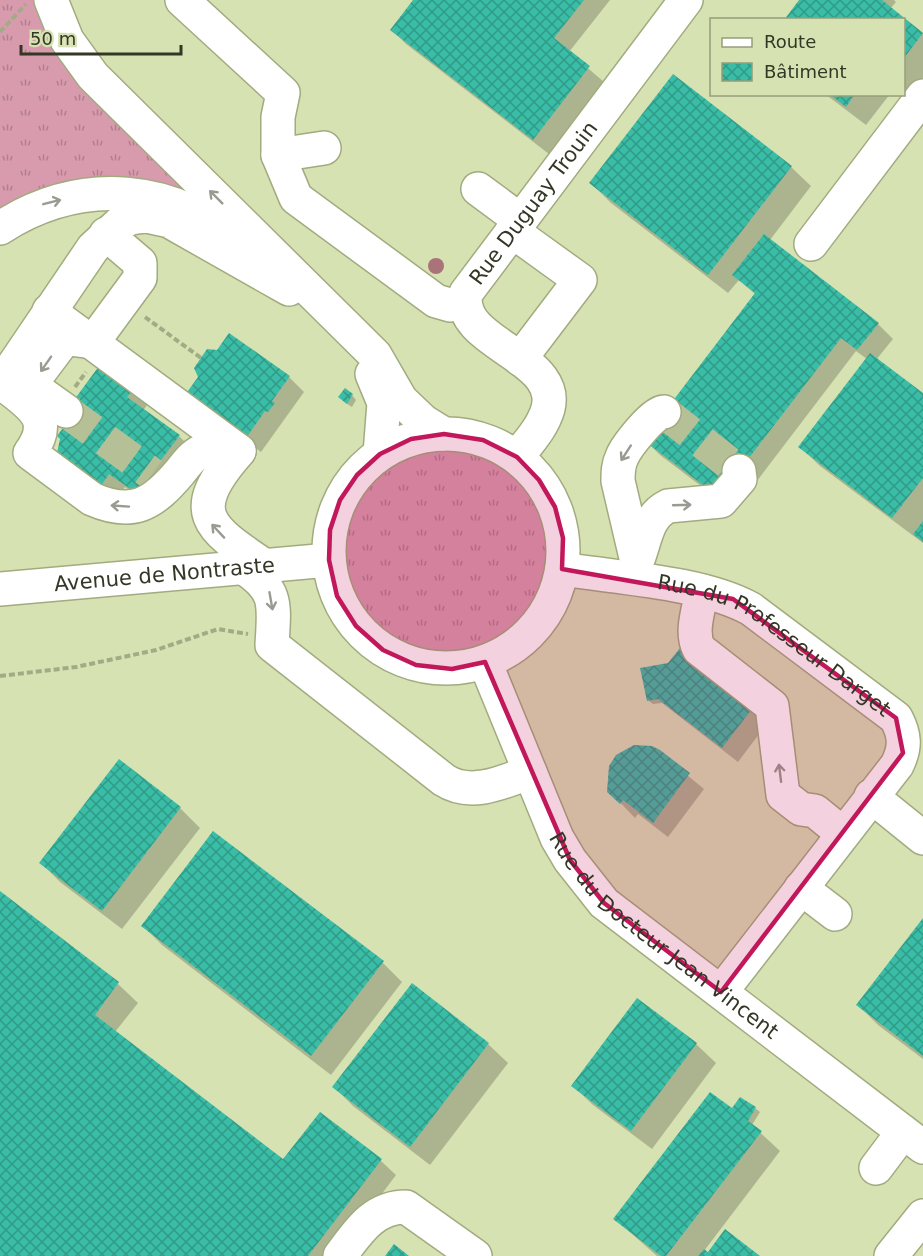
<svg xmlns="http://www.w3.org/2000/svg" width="923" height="1256" font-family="'DejaVu Sans',sans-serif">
<defs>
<pattern id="grass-tufts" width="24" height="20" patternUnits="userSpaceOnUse" patternTransform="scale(1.5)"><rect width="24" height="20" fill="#d89bae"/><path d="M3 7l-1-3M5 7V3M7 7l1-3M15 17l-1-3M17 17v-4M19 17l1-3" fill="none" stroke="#b07f8d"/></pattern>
<pattern id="building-cross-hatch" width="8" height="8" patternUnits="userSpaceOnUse" patternTransform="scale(1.5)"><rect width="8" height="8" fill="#39bda6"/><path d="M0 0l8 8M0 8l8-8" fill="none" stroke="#319a87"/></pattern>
</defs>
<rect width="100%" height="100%" fill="#d7e2b3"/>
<g fill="url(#grass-tufts)">
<polygon points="0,0 35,0 43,22 203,202 0,213"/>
<circle cx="445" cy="551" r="102"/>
</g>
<g fill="#0003">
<polygon points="415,0 610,0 569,52 604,82 549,154 406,44 392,30"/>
<polygon points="800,0 894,0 896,2 891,8 923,33 923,78 911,93 904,87 904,20"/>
<polygon points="825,94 890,94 866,125"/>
<polygon points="791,167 811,186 770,240 878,324 893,339 876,360 923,395 923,543 820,466 800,447 867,359 856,351 734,511 660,455 645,440 756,295 739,280 728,293 611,203 591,183"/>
<polygon points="102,364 149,402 143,411 179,436 194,451 147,502 125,487 115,502 81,480"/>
<polygon points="199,377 289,377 304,392 261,452 202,410"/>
<polygon points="352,395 356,400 352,407 344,402"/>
<polygon points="680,650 769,721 738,762 662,703 653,704 648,700 667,664"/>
<polygon points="659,752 704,789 668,837 638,814 635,818 609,791"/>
<polygon points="119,761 180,808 200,828 122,929 60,882 41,863"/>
<polygon points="0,893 118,984 138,1003 115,1032 284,1161 320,1114 381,1161 396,1175 360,1223 342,1256 0,1256"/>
<polygon points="923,920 923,1059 878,1025 858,1005"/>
<polygon points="143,926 383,963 402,982 331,1075 162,945"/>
<polygon points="412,985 488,1044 508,1063 430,1165 353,1106 334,1087"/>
<polygon points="637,1000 696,1044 716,1063 652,1149 593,1105 573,1086"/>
<polygon points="755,1108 760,1112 752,1125 780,1151 704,1251 708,1254 757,1256 657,1256 615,1219 738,1114"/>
</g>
<g fill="url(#building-cross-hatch)">
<polygon points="413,0 584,0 554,38 590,66 533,140 390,30"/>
<polygon points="799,0 882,0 923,33 904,58 904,20 784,20"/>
<polygon points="673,74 792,166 708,275 589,183"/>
<polygon points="829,94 855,94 846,107"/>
<polygon points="764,234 879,323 857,350 841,338 719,497 643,440 755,293 732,275"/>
<polygon points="229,333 290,376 272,401 275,403 268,412 265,411 246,438 185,395 198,377 194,368 207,349 217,350"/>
<polygon points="870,353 923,393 923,478 892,518 798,447"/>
<polygon points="102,362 136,386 127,397 180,435 136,493 109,474 99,489 57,453 60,439 57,436 69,420 63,415"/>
<polygon points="345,388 353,394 347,404 338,397"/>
<polygon points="923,521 923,542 913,534"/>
<polygon points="680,648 755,705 722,748 658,699 647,701 640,668 668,663"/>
<polygon points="634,745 652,746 660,750 690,773 653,823 623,800 620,804 607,792 609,766 616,755"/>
<polygon points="119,759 181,807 102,911 39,863"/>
<polygon points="213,831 384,961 311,1056 141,926"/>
<polygon points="0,891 119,982 95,1015 283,1159 320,1112 382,1159 308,1256 0,1256"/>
<polygon points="923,918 923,1056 856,1005"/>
<polygon points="412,983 489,1043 410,1147 332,1087"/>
<polygon points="637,998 697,1043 631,1131 571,1086"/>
<polygon points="710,1092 732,1108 740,1097 756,1107 748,1121 762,1131 666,1256 661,1256 613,1219"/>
<polygon points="725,1229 760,1256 698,1256 704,1249 708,1252"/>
<polygon points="394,1244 409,1256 385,1256"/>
</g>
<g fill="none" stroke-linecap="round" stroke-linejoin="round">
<g stroke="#b6c097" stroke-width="33" stroke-dasharray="33 16" stroke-linecap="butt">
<polyline points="66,411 152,474"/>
<polyline points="664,412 739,471"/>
</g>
<defs>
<g id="minor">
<polyline points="182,0 283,93 278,117 278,155 296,198 436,301 450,305 464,303"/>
<polyline points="278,155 324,148"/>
<polyline points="478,189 520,220"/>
<polyline points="512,231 580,280 520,359"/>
<polyline points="811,244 923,96"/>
<path d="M49 311 239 451C185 512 207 527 265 566"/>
<polyline points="66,411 38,391 36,377 63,341 69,339 93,342 140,278 140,263 106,234"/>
<path d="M664 412C654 411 626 447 622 457 618 465 618 473 618 481L637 562C646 540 646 517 668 506L721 501 740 479 739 471"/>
<circle cx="446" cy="551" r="117"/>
<path d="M239 451C229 450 216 446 207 449 194 453 188 462 180 472 153 504 133 517 92 499L30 453C54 420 33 407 7 387L9 372 93 248 120 223 131 218 146 216 169 221 289 289"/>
<path id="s1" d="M517 457C526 445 538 433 544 419 575 357 454 347 466 293L686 0"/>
<path d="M244 568C279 591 274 606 272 645L444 780C470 797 502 783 530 772"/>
<path id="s2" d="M562 569C619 578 702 582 751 609L896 718C905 735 906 747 897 765L721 992"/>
<path id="s3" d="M0 589 329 560"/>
<path d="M702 591C699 609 690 632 699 649L772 706 783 795 801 809 815 811 842 833"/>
<path id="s4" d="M485 662 557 838 570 860 604 903 923 1147"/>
<polyline points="871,796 923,838"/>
<polyline points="801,888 835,914"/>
<polyline points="876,1168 903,1132"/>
<path d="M340 1256C358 1232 373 1207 406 1207L475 1256"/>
<polyline points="891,1256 923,1216"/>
</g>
<g id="highway">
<polyline points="51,0 67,40 93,76 375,355 401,400 423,421 444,434"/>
<path d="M0 228C81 176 175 183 246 249"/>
<polyline points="372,374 384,403 380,454"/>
</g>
</defs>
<use href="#minor" stroke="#a1ab7f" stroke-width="36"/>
<use href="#highway" stroke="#a1ab7f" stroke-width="36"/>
<g stroke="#a2ab85" stroke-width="4" stroke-dasharray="6 3" stroke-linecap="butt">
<polyline points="0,32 26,4"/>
<polyline points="145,317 201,358"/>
<polyline points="75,387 86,372"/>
<polyline points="0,676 76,667 156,650 218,629 248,634"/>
</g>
<use href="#minor" stroke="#fff" stroke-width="33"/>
<use href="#highway" stroke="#fff" stroke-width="33"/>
</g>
<circle fill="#a97379" cx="436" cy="266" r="8"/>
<defs><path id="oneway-shaft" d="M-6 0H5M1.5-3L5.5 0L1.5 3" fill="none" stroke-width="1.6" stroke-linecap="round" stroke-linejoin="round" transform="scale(1.5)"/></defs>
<g stroke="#999b92">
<use href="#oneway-shaft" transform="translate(216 197) rotate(-135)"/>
<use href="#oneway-shaft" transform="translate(52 202) rotate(-14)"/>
<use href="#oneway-shaft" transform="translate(46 364) rotate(125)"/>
<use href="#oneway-shaft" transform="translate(626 453) rotate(123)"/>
<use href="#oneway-shaft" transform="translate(682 505) rotate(-2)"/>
<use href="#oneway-shaft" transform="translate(120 506) rotate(-176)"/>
<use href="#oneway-shaft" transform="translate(218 531) rotate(-133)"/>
<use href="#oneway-shaft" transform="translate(271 601) rotate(80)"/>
<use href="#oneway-shaft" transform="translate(780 773) rotate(-97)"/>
</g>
<path fill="#c2185b" fill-opacity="0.2" stroke="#c2185b" stroke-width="4.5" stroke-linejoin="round" d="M444 434 483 440 517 457 539 480 555 507 563 538 562 569 733 599 896 718 903 753 721 992 604 903 570 860 485 662 452 669 416 665 383 650 356 626 337 596 329 560 330 530 340 500 357 475 380 454 411 439Z"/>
<g text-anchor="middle" stroke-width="6" stroke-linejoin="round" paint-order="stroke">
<g font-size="21" fill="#333725" stroke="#d7e2b3">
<text dy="7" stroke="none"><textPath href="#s1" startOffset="322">Rue Duguay Trouin</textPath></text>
<text dy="7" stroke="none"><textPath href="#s3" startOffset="165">Avenue de Nontraste</textPath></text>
<text dy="7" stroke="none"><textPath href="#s2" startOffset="231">Rue du Professeur Darget</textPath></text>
<text dy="7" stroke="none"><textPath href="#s4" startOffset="336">Rue du Docteur Jean Vincent</textPath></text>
</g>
</g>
<rect x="710" y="18" width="195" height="78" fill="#d7e2b3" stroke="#959e7a" stroke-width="1.5"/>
<rect x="722" y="38" width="30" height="9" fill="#ffffff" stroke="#959e7a" stroke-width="1.5"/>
<text x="764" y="48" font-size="18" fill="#333725">Route</text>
<rect x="722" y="63" width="30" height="18" fill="url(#building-cross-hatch)" stroke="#959e7a" stroke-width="1.5"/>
<text x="764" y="78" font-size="18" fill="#333725">Bâtiment</text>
<path d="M21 45v9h160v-9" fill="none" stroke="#333725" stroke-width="3"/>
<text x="30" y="45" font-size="18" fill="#333725" stroke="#d7e2b3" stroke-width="4.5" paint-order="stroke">50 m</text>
</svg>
